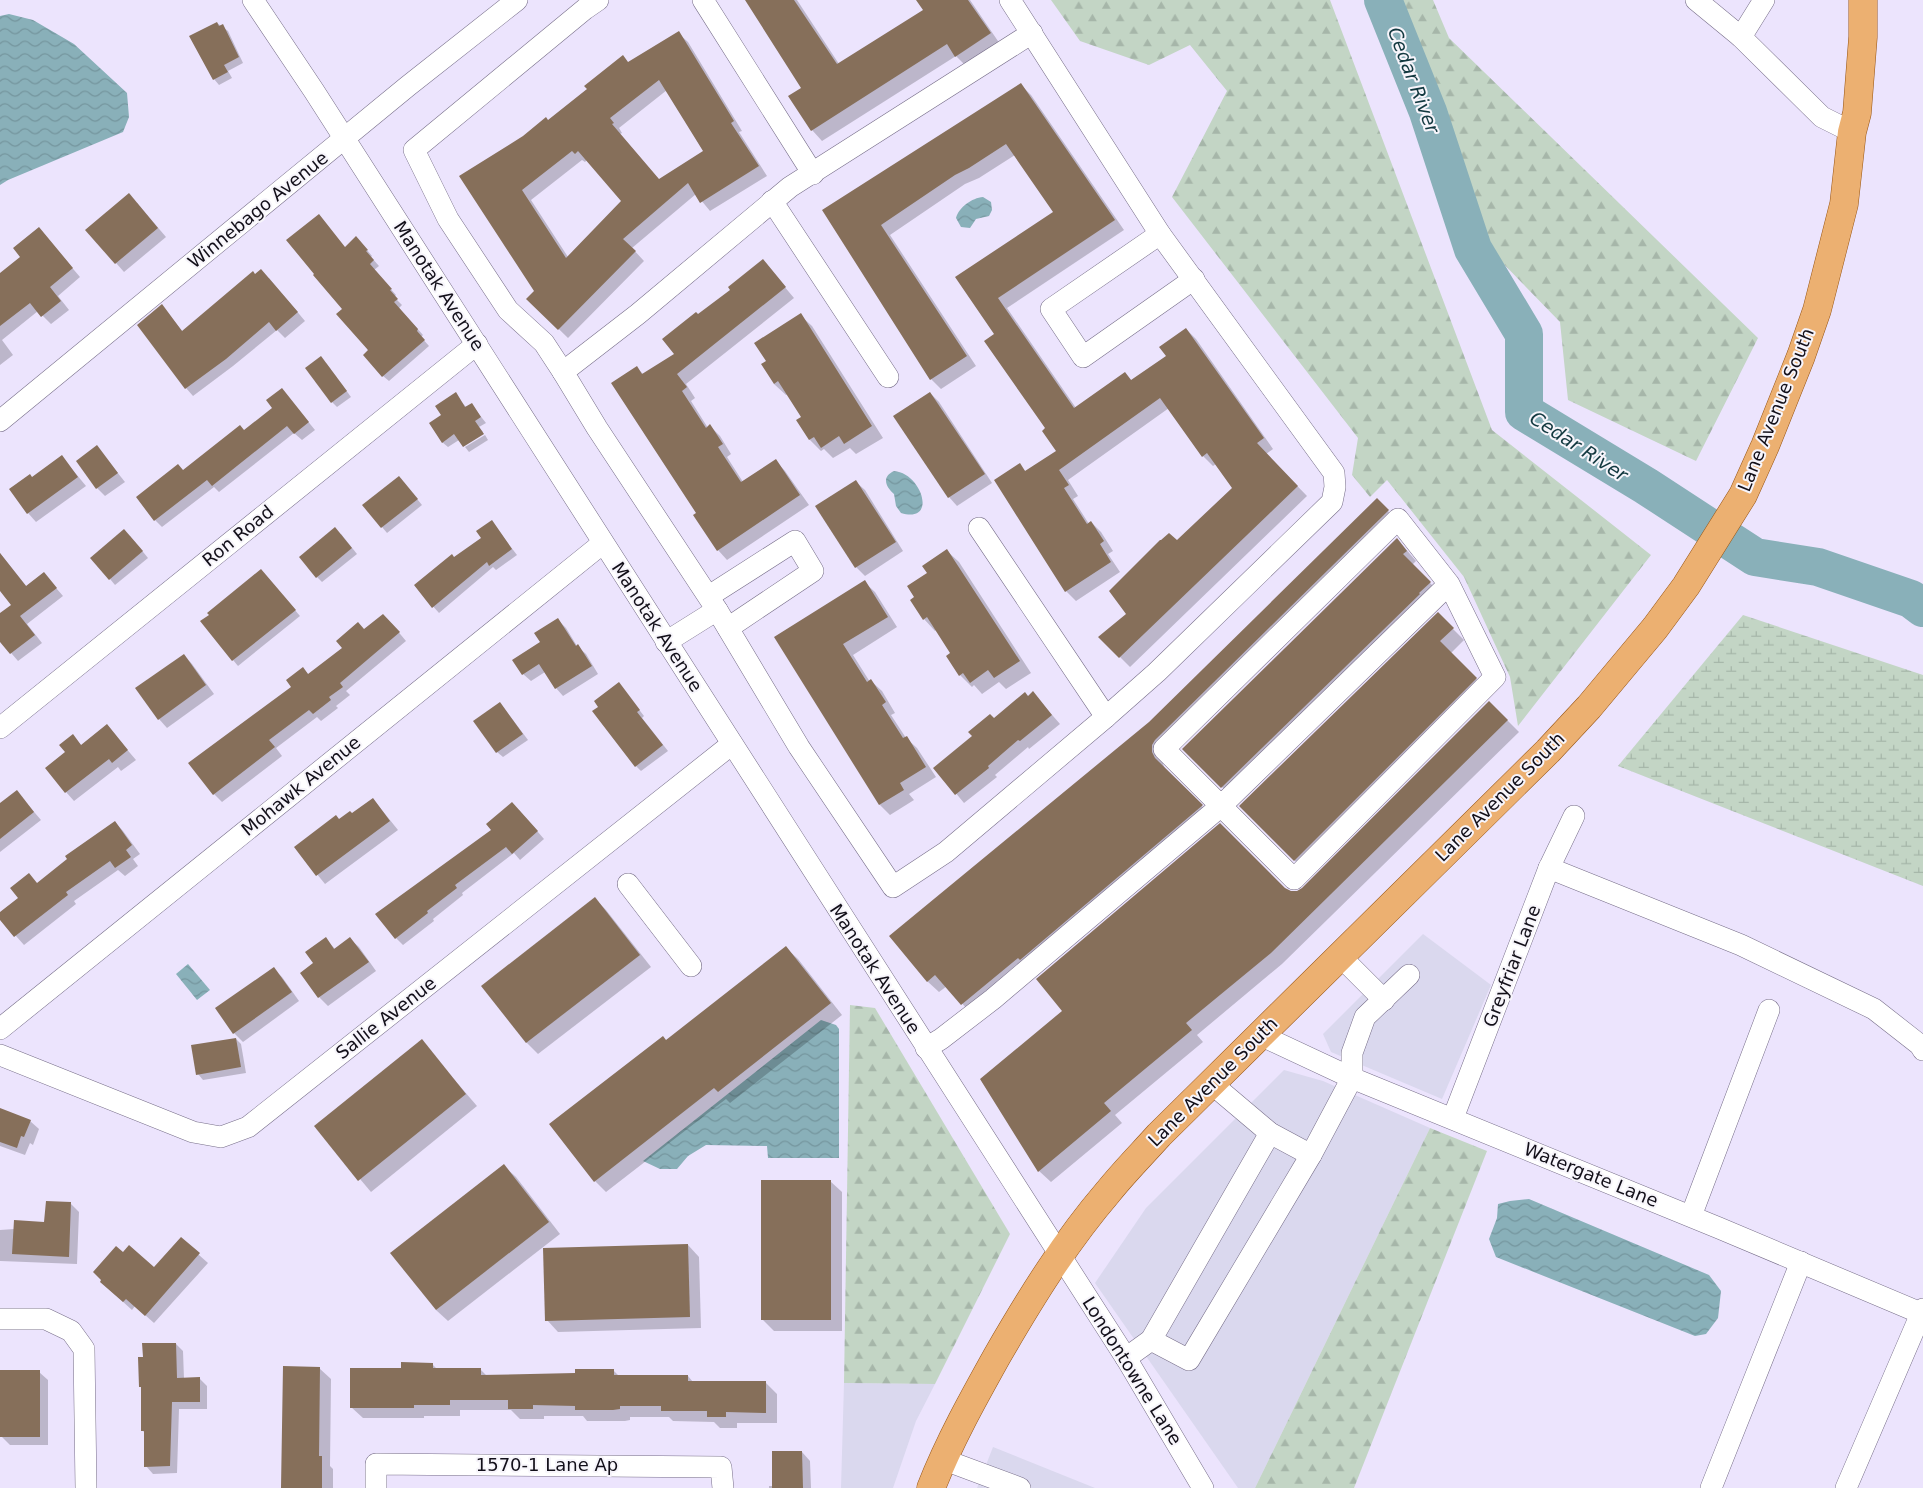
<svg xmlns="http://www.w3.org/2000/svg" width="1923" height="1488" font-family="'DejaVu Sans',sans-serif">
<defs>
<pattern id="forest-firs" width="22" height="20" patternUnits="userSpaceOnUse" patternTransform="scale(1.25)"><rect width="22" height="20" fill="#c3d5c5"/><path d="M5 1l3.5 6h-7zM16 11l3.5 6h-7z" fill="#a6b6a9"/></pattern>
<pattern id="wetland-marsh" width="20" height="14" patternUnits="userSpaceOnUse" patternTransform="scale(1.25)"><rect width="20" height="14" fill="#c3d5c5"/><path d="M1 5h8M5 5V1M11 12h8M15 12V8" fill="none" stroke="#a6b6a9"/></pattern>
<pattern id="water-waves" width="16" height="10" patternUnits="userSpaceOnUse" patternTransform="scale(1.25)"><rect width="16" height="10" fill="#89b0b9"/><path d="M0 5q4-4 8 0t8 0" fill="none" stroke="#75969e"/></pattern>
</defs>
<rect width="100%" height="100%" fill="#ece4fd"/>
<g fill="#dad8ee">
<polygon points="1423,934 1491,985 1442,1099 1331,1052 1323,1034"/>
<polygon points="1284,1070 1323,1081 1430,1128 1255,1488 1238,1488 1095,1283 1146,1208"/>
<polygon points="844,1383 935,1384 916,1421 893,1488 841,1488"/>
<polygon points="993,1447 1095,1488 977,1488"/>
</g>
<g fill="url(#forest-firs)">
<polygon points="1051,0 1330,0 1492,430 1651,555 1518,726 1510,677 1464,577 1387,480 1370,497 1352,475 1358,438 1172,197 1227,91 1190,45 1149,65 1080,41"/>
<polygon points="1399,0 1433,0 1449,38 1758,338 1696,461 1568,400 1560,322 1493,253"/>
<polygon points="850,1005 875,1008 1010,1234 935,1384 844,1383"/>
<polygon points="1430,1128 1487,1151 1354,1488 1255,1488"/>
</g>
<polygon fill="url(#wetland-marsh)" points="1743,615 1923,675 1923,886 1618,766"/>
<g fill="url(#water-waves)">
<polygon points="9,14 33,20 74,44 127,93 129,117 123,132 8,180 0,185 0,16"/>
<path d="M983 197 991 202 992 210 989 216 976 219 970 228 961 227 956 218C959 207 972 198 983 197Z"/>
<path d="M894 471C922 473 938 524 901 513L896 506 894 494C886 487 881 477 894 471Z"/>
<polygon points="188,964 210,990 197,1000 176,974"/>
<polygon points="821,1020 836,1025 839,1029 839,1158 768,1158 767,1146 706,1145 688,1156 677,1169 660,1169 643,1161"/>
<polygon points="1529,1199 1709,1275 1721,1291 1718,1318 1706,1334 1695,1336 1496,1257 1489,1239 1497,1218 1498,1204 1510,1201"/>
</g>
<g fill="#0003" fill-rule="evenodd">
<polygon points="746,0 797,0 839,64 925,10 918,0 970,0 1000,44 967,67 956,56 822,141 812,130 803,88"/>
<polygon points="217,23 228,31 243,63 228,71 232,78 219,85 214,79"/>
<path d="M678 33 688 42 742 131 739 132 767 176 710 211 696 194 632 248 644 261 568 338 528 299 535 291 461 177 548 121 588 89ZM667 90 704 152 659 180 620 134 622 133 619 128ZM582 160 585 162 587 160 622 201 568 257 531 200Z"/>
<polygon points="1021,85 1031,95 1124,230 1007,308 1076,408 1125,373 1132,381 1167,356 1186,329 1196,339 1273,449 1266,454 1307,496 1130,667 1100,637 1128,614 1177,542 1233,488 1216,464 1213,466 1203,456 1169,408 1068,480 1078,496 1073,499 1089,524 1091,522 1101,532 1113,551 1108,554 1120,572 1076,601 1066,591 1020,465 1026,472 1058,451 996,335 957,277 1055,213 1015,155 979,178 965,184 890,235 976,366 941,389 931,379 824,211"/>
<polygon points="137,203 166,237 124,272 87,230"/>
<polygon points="39,229 80,277 58,296 69,310 51,324 38,311 2,340 13,355 0,365 0,285 22,257"/>
<polygon points="362,244 372,256 371,257 379,266 374,270 396,295 394,297 402,305 399,308 423,335 421,337 429,346 389,381 383,376 344,309 345,248"/>
<polygon points="763,261 794,298 686,384 695,398 691,401 708,428 710,426 720,436 731,454 727,457 743,482 776,461 785,471 809,505 727,560 718,550 697,513 636,367 644,375 676,354 698,316 732,290"/>
<polygon points="256,275 269,278 305,321 285,338 277,330 233,366 193,396 186,388 162,306 183,332"/>
<polygon points="800,315 812,326 883,438 856,454 850,448 833,458 824,449 821,451 810,440 803,417 788,394 786,395 774,384"/>
<polygon points="326,363 351,397 337,407 332,402"/>
<polygon points="930,393 939,402 992,483 957,506 949,497 895,416"/>
<polygon points="455,394 466,407 471,404 486,423 479,427 483,432 463,445 459,440 448,447 442,442 443,416"/>
<polygon points="288,397 315,430 302,440 294,433 219,492 214,487 162,527 155,520 245,431"/>
<polygon points="485,435 488,440 469,452 465,447"/>
<polygon points="97,447 125,482 105,496 97,488"/>
<polygon points="62,457 86,486 36,522 28,513 32,478"/>
<polygon points="856,482 865,490 903,551 865,576 856,567 817,507"/>
<polygon points="404,483 422,505 387,533 364,505"/>
<polygon points="1377,500 1400,523 1163,757 1163,764 1166,771 1213,817 973,1016 947,986 939,992 927,981 1150,723"/>
<polygon points="491,521 517,555 496,570 493,567 439,613 415,586 483,539"/>
<polygon points="341,534 357,554 322,582 317,577"/>
<polygon points="130,536 148,558 115,585 110,579"/>
<polygon points="1397,539 1416,561 1412,565 1440,593 1232,797 1184,749"/>
<polygon points="947,551 959,562 1031,673 1006,689 999,682 982,694 974,685 972,687 960,675 948,656 952,653 936,630 935,631 924,619 916,597 929,573"/>
<polygon points="0,553 27,587 44,574 63,596 27,624 42,643 18,661 0,640 0,615 13,605 0,589"/>
<polygon points="266,576 300,616 238,666 233,660"/>
<polygon points="864,582 875,592 897,627 853,655 870,682 871,681 882,691 895,713 891,715 906,738 917,748 936,777 909,794 914,800 890,815 880,805 775,637"/>
<polygon points="1438,614 1464,640 1451,653 1487,690 1306,872 1241,806"/>
<polygon points="558,620 566,628 577,646 586,654 598,674 563,696 556,688 545,672 531,681 523,674 541,642"/>
<polygon points="391,623 406,641 346,691 350,695 336,706 338,708 321,721 317,717 276,748 282,756 222,802 214,794 292,688 303,669 309,675 365,630"/>
<polygon points="184,655 192,664 214,694 167,728 159,719"/>
<polygon points="624,690 644,716 642,718 668,751 641,771 636,766"/>
<polygon points="1033,693 1060,724 1029,749 1028,747 995,775 997,777 964,803 935,768 994,719"/>
<polygon points="1489,702 1519,732 1282,964 1197,1035 1203,1042 1115,1115 1122,1123 1051,1182 1039,1171 981,1080 1064,1011 1284,889 1291,892 1297,892 1303,889"/>
<polygon points="500,703 528,740 503,757 497,752"/>
<polygon points="107,726 136,760 121,771 118,767 74,801 66,792 73,736 82,746"/>
<polygon points="17,792 41,820 0,852 0,805"/>
<polygon points="373,799 398,830 325,884 295,847 352,815"/>
<polygon points="519,810 544,839 520,860 514,853 462,893 463,895 433,919 434,921 403,945 396,938"/>
<polygon points="115,822 123,831 140,854 133,859 138,866 125,876 118,870 74,901 76,904 24,945 0,918 0,914"/>
<polygon points="595,899 606,910 651,967 538,1054 527,1043 483,986"/>
<polygon points="326,939 335,949 350,939 359,947 376,971 328,1006 319,997 302,973 315,963"/>
<polygon points="786,948 798,959 842,1015 730,1103 726,1099 606,1192 595,1181 666,1041"/>
<polygon points="273,969 282,977 299,1001 243,1042 234,1033 217,1009"/>
<polygon points="236,1039 241,1044 246,1073 203,1080 198,1074"/>
<polygon points="421,1041 477,1106 371,1192 316,1127"/>
<polygon points="0,1109 30,1121 39,1129 33,1145 30,1143 25,1155 0,1146"/>
<polygon points="504,1166 516,1177 560,1234 448,1321 436,1310"/>
<polygon points="830,1181 842,1192 842,1331 774,1331 762,1319"/>
<polygon points="71,1204 79,1212 77,1264 0,1261 0,1230 14,1229 46,1223"/>
<polygon points="181,1239 208,1263 154,1323 135,1306 132,1310 110,1290 123,1253 154,1269"/>
<polygon points="688,1245 699,1257 701,1328 558,1332 547,1320"/>
<polygon points="176,1344 183,1351 184,1379 200,1379 207,1386 207,1409 179,1409 177,1473 153,1474 146,1466 146,1434 142,1430 142,1389 140,1386 144,1358"/>
<polygon points="432,1364 437,1369 480,1369 487,1376 576,1374 613,1370 619,1376 688,1376 693,1382 766,1383 777,1394 777,1423 737,1423 737,1428 720,1428 714,1422 673,1421 669,1417 630,1417 630,1420 625,1421 587,1421 583,1416 544,1416 544,1419 520,1419 511,1410 460,1410 460,1416 424,1416 424,1418 363,1418 351,1407 403,1369"/>
<polygon points="319,1368 331,1379 330,1466 333,1469 333,1488 282,1488"/>
<polygon points="0,1371 39,1372 48,1380 48,1445 10,1445 1,1436"/>
<polygon points="802,1452 810,1461 811,1488 769,1488 769,1486 774,1486"/>
</g>
<g fill="none" stroke-linecap="round" stroke-linejoin="round">
<polyline stroke="#89b0b9" stroke-width="38" points="1383,0 1428,112 1473,249 1524,334 1524,412 1646,486 1755,557 1818,567 1911,599 1923,608"/>
</g>
<g fill="#866f5a" fill-rule="evenodd">
<polygon points="745,0 794,0 837,64 923,10 916,0 968,0 991,33 955,57 947,44 811,131 788,96 801,88"/>
<polygon points="217,22 219,26 223,24 239,57 224,65 228,72 213,80 189,36"/>
<path d="M679 31 734 121 731 123 759 166 700 203 688 183 623 239 636 251 558 330 526 299 534 291 459 176 523 136 546 117 548 120 587 89 584 86 623 55 628 62ZM659 80 703 151 659 179 612 124 614 123 610 118ZM572 151 575 154 578 151 621 201 566 258 522 190Z"/>
<polygon points="1021,83 1115,220 998,298 1074,408 1125,372 1131,380 1166,356 1159,347 1186,328 1264,438 1257,443 1298,486 1119,658 1098,637 1126,614 1109,591 1160,540 1161,540 1169,533 1177,540 1232,488 1207,453 1202,457 1160,398 1059,470 1069,485 1064,488 1087,524 1091,521 1104,541 1100,544 1111,562 1065,592 1044,559 994,480 1020,463 1025,471 1056,451 1042,431 1045,428 984,341 994,334 955,277 1053,212 1006,144 969,168 955,175 881,225 967,356 930,380 822,210"/>
<polygon points="129,193 158,228 115,264 85,230"/>
<polygon points="319,214 345,247 356,236 368,250 366,251 374,260 370,264 392,289 390,290 398,299 394,302 418,329 417,331 425,340 382,377 363,355 368,350 336,314 342,309 313,275 314,274 286,240"/>
<polygon points="39,227 73,268 50,287 61,301 41,317 30,303 0,326 0,273 20,257 13,248"/>
<polygon points="763,259 786,287 677,374 687,387 682,391 706,428 710,424 723,444 718,447 741,482 776,459 800,495 717,551 693,515 696,513 611,383 637,366 642,374 674,354 662,339 696,312 698,314 730,290 728,287"/>
<polygon points="261,269 298,312 276,331 269,322 226,359 185,389 137,325 162,304 182,331 253,271 255,274"/>
<polygon points="801,313 872,426 844,444 839,436 821,448 814,437 809,440 796,420 801,417 778,381 774,384 761,364 766,361 754,343"/>
<polygon points="321,356 347,391 331,403 305,368"/>
<polygon points="282,388 309,422 294,434 287,426 212,486 207,480 154,521 136,497 178,464 183,470 240,425 244,430 272,408 266,400"/>
<polygon points="456,392 465,407 472,403 481,417 475,421 484,434 463,447 454,434 442,443 429,423 441,415 435,406"/>
<polygon points="930,392 985,474 948,498 893,416"/>
<polygon points="97,445 118,473 96,489 76,461"/>
<polygon points="62,455 78,477 27,514 9,489 30,474 32,477"/>
<polygon points="399,476 418,499 381,528 362,505"/>
<polygon points="856,480 896,542 855,568 815,506"/>
<polygon points="1377,498 1389,510 1155,740 1152,745 1152,752 1155,758 1203,805 1020,960 1018,958 961,1005 935,975 927,982 889,936 1149,722"/>
<polygon points="492,520 512,549 489,566 487,562 432,608 414,585 452,554 454,557 481,538 476,531"/>
<polygon points="335,527 352,548 316,578 299,557"/>
<polygon points="124,529 143,551 109,580 90,558"/>
<polygon points="1397,538 1407,551 1403,554 1431,582 1419,593 1420,594 1221,788 1182,749"/>
<polygon points="947,549 1020,661 994,678 988,670 970,683 963,673 959,676 946,656 950,653 927,617 923,620 910,600 914,597 907,586 927,573 922,566"/>
<polygon points="0,553 26,586 44,572 57,588 20,616 35,635 10,654 0,642 0,613 11,605 0,591"/>
<polygon points="261,569 296,610 232,661 200,621 209,615 207,613"/>
<polygon points="865,580 888,617 843,644 867,682 871,679 886,702 882,705 903,738 907,736 926,767 900,783 904,790 879,805 774,637"/>
<polygon points="1438,612 1454,628 1440,641 1477,678 1294,861 1239,806"/>
<polygon points="383,614 400,632 340,683 343,687 329,697 331,700 313,714 309,710 269,740 275,747 213,795 188,763 291,687 286,680 303,667 308,674 342,648 336,641 358,622 364,629"/>
<polygon points="558,618 576,646 578,644 592,666 555,689 539,664 522,675 512,660 540,642 534,633"/>
<polygon points="184,654 206,685 158,720 135,688"/>
<polygon points="619,682 640,710 637,712 663,745 635,767 592,711 598,707 594,701"/>
<polygon points="1033,691 1052,715 1020,741 1018,740 988,766 989,768 955,795 933,768 972,736 968,732 990,714 994,718 1025,692 1028,696"/>
<polygon points="1489,701 1508,720 1271,953 1186,1023 1192,1030 1104,1103 1111,1111 1038,1172 980,1079 1062,1011 1036,979 1220,823 1285,888 1291,891 1297,891 1302,888"/>
<polygon points="500,702 523,734 496,753 473,721"/>
<polygon points="107,724 128,750 112,763 109,759 65,793 45,768 65,752 59,745 73,734 81,745"/>
<polygon points="17,790 34,812 0,839 0,803"/>
<polygon points="373,798 390,821 316,876 294,847 336,815 339,819 350,811 352,813"/>
<polygon points="512,802 538,831 512,854 506,847 455,885 457,888 427,911 428,913 395,939 375,914 491,830 486,824"/>
<polygon points="115,821 132,845 126,850 131,857 115,868 110,861 66,892 68,895 14,937 0,920 0,912 18,898 10,888 29,873 37,883 67,859 65,856"/>
<polygon points="595,897 640,955 526,1043 481,986"/>
<polygon points="326,937 334,949 350,937 369,962 318,998 300,973 313,963 305,952"/>
<polygon points="786,946 831,1003 718,1092 714,1088 594,1182 549,1124 663,1036 666,1040"/>
<polygon points="274,967 292,992 233,1034 215,1008"/>
<polygon points="236,1038 241,1067 196,1075 191,1045"/>
<polygon points="422,1039 466,1094 358,1181 314,1126"/>
<polygon points="0,1108 31,1120 24,1137 21,1136 17,1148 0,1142"/>
<polygon points="504,1164 549,1222 436,1310 390,1253"/>
<rect x="761" y="1180" width="70" height="140"/>
<polygon points="46,1201 71,1202 69,1257 12,1254 14,1220 44,1222"/>
<polygon points="181,1237 200,1253 145,1316 126,1299 123,1302 100,1282 101,1280 93,1272 116,1246 123,1252 129,1245 154,1267"/>
<polygon points="688,1244 690,1317 545,1321 543,1248"/>
<polygon points="142,1343 176,1343 177,1378 200,1377 200,1402 172,1402 170,1466 144,1467 144,1431 141,1431 141,1387 139,1387 138,1357 143,1357"/>
<polygon points="401,1362 433,1363 433,1368 481,1368 481,1375 575,1373 575,1369 614,1369 614,1375 688,1375 688,1381 766,1381 766,1413 726,1412 726,1417 707,1417 707,1411 661,1411 661,1406 620,1406 620,1409 613,1410 575,1410 575,1406 533,1405 533,1409 508,1409 508,1400 450,1400 450,1405 414,1405 414,1408 350,1408 350,1368 401,1368"/>
<polygon points="283,1366 320,1367 319,1456 322,1456 322,1488 281,1488"/>
<rect x="0" y="1370" width="40" height="67"/>
<polygon points="772,1451 802,1451 803,1488 772,1488"/>
</g>
<g fill="none" stroke-linecap="round" stroke-linejoin="round">
<defs>
<g id="minor">
<polyline points="253,0 314,91 1126,1358 1203,1488"/>
<polyline points="703,0 813,174"/>
<polyline points="1696,0 1741,37 1822,117 1852,132"/>
<polyline points="1741,37 1764,0"/>
<polyline points="772,201 888,377"/>
<polyline points="1160,234 1051,309 1083,357 1194,279"/>
<polyline points="563,372 544,343 508,310 448,219 414,150 585,9 598,0"/>
<polyline points="0,421 408,86 517,0"/>
<polyline points="979,528 1106,717"/>
<polyline points="709,596 795,541 813,571 728,628"/>
<polyline points="717,610 597,428 563,372 638,314 790,187 1032,33"/>
<polyline points="666,642 717,610 799,747 893,887 946,852 1106,717 1157,672 1332,502 1335,487 1334,473 1160,234 1010,0"/>
<polyline points="0,728 477,344"/>
<polyline points="1549,868 1741,945 1874,1009 1920,1045 1923,1050"/>
<polyline points="628,884 691,966"/>
<polyline points="1340,956 1384,1000"/>
<polyline points="0,1029 603,543"/>
<polyline points="1260,1035 1352,1078 1719,1228 1923,1314"/>
<polyline points="926,1048 941,1039 993,999 1221,806 1449,584 1495,677 1294,879 1164,749 1398,519 1449,584"/>
<polyline points="0,1055 193,1132 221,1137 248,1127 732,744"/>
<polyline points="1212,1084 1270,1133 1311,1155"/>
<polyline points="1453,1118 1549,868 1574,816"/>
<polyline points="1691,1216 1769,1010"/>
<polyline points="0,1319 46,1319 71,1331 84,1349 86,1488"/>
<polyline points="1151,1340 1189,1360 1311,1155 1352,1078 1352,1053 1365,1017 1409,975"/>
<polyline points="1126,1358 1151,1340 1270,1133"/>
<polyline points="942,1459 1020,1488"/>
<polyline points="376,1488 376,1464 721,1467 723,1488"/>
<polyline points="1711,1488 1801,1262"/>
<polyline points="1846,1488 1923,1309"/>
</g>
<path id="major" d="M931 1488C949 1442 973 1399 997 1356 1030 1299 1065 1242 1108 1192 1124 1172 1142 1154 1159 1135L1548 751 1589 707 1655 628 1686 586 1743 495 1765 446 1801 356 1817 310 1844 204 1852 132 1857 113 1863 37V0"/>
</defs>
<use href="#minor" stroke="#776e89" stroke-width="22"/>
<use href="#major" stroke="#975514" stroke-width="29"/>
<use href="#minor" stroke="#fff" stroke-width="21"/>
<use href="#major" stroke="#ecb071" stroke-width="28"/>
</g>
<g text-anchor="middle" stroke-width="4" stroke-linejoin="round" paint-order="stroke">
<g font-size="18" fill="#120f19" stroke="#f7f5fb">
<text transform="translate(258 210) rotate(-39)" y="6">Winnebago Avenue</text>
<text transform="translate(439 286) rotate(57)" y="6">Manotak Avenue</text>
<text transform="translate(1776 410) rotate(-68)" y="6">Lane Avenue South</text>
<text transform="translate(238 536) rotate(-39)" y="6">Ron Road</text>
<text transform="translate(657 627) rotate(57)" y="6">Manotak Avenue</text>
<text transform="translate(301 786) rotate(-39)" y="6">Mohawk Avenue</text>
<text transform="translate(1500 797) rotate(-45)" y="6">Lane Avenue South</text>
<text transform="translate(1512 966) rotate(-69)" y="6">Greyfriar Lane</text>
<text transform="translate(875 969) rotate(57)" y="6">Manotak Avenue</text>
<text transform="translate(386 1018) rotate(-38)" y="6">Sallie Avenue</text>
<text transform="translate(1213 1082) rotate(-45)" y="6">Lane Avenue South</text>
<text transform="translate(1591 1175) rotate(22)" y="6">Watergate Lane</text>
<text transform="translate(1132 1371) rotate(58)" y="6">Londontowne Lane</text>
<text x="547" y="1471">1570-1 Lane Ap</text>
</g>
<g font-size="19" font-style="italic" fill="#133940" stroke="#f7f5fb">
<text transform="translate(1414 80) rotate(69)" y="7">Cedar River</text>
<text transform="translate(1579 446) rotate(33)" y="7">Cedar River</text>
</g>
</g>
</svg>
